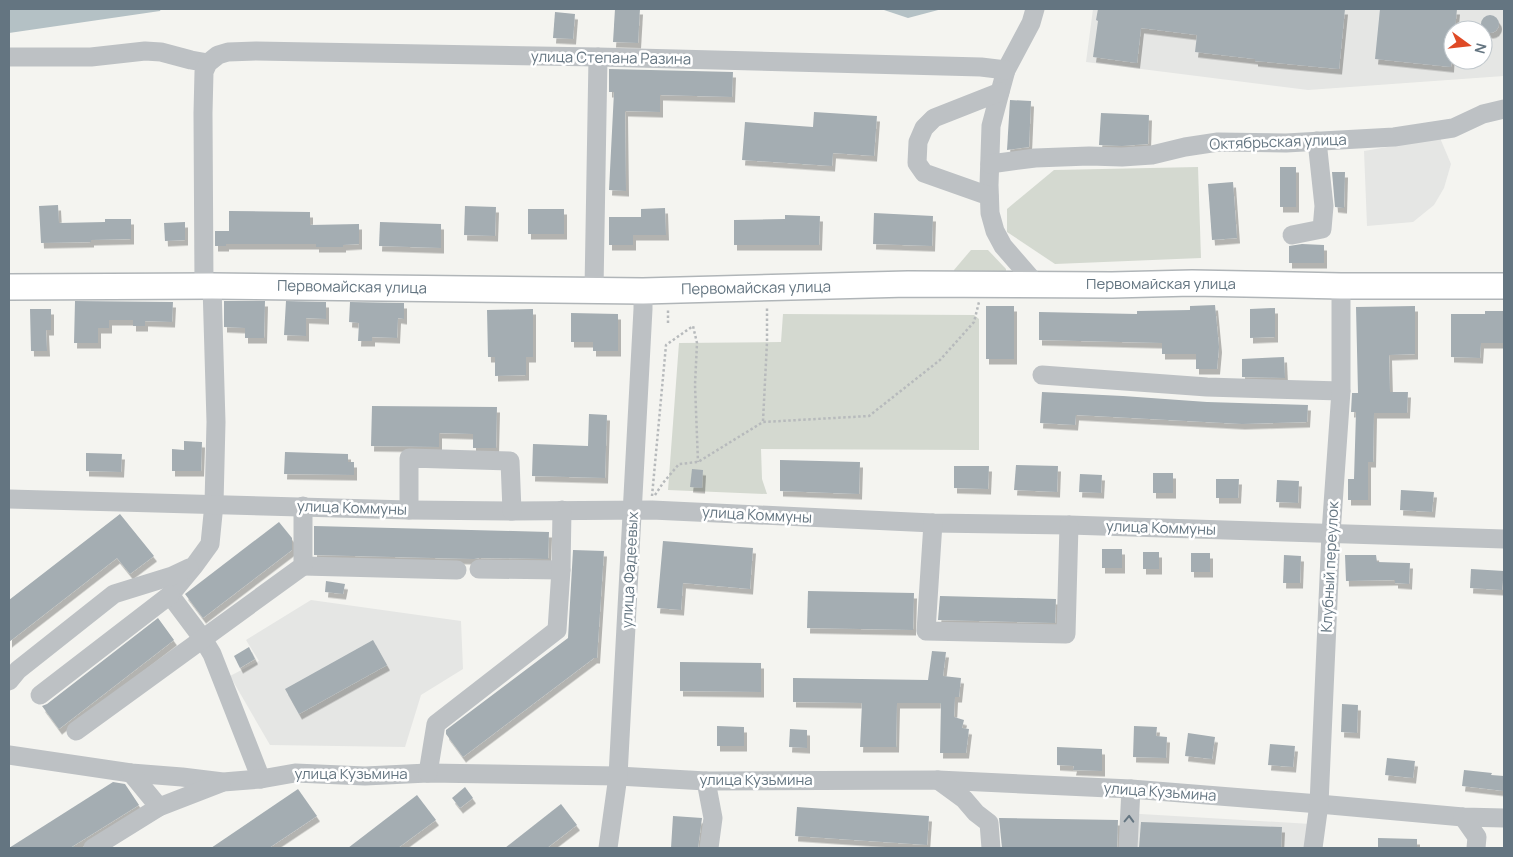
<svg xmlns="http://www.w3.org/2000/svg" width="1513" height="857" font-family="Manrope,sans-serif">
<defs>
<filter id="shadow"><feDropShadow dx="3" dy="5.5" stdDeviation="0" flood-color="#0004"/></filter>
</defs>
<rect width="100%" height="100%" fill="#f4f4f0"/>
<g fill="#e5e6e4" fill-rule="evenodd">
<path d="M1093 9H1504V76L1308 90 1086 62ZM1453 30H1483V60H1453Z"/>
<polygon points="1440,138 1451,164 1444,188 1434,205 1413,222 1367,226 1364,151"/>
<polygon points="311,600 461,621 463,669 421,695 405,747 270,745 230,676 259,661 246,640"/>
<polygon points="1124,813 1311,824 1310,848 1125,848"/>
</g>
<g fill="#d4d9d0">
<polygon points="1198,167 1201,258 1055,264 1007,232 1007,209 1054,170"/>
<polygon points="971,250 988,250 1006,269 1006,276 953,277 954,270"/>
<polygon points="783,314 974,315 979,319 979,450 761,449 762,479 767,494 668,490 679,343 781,342"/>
</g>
<g fill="#b4c1c5">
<polygon points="9,9 161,9 160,11 9,33"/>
<polygon points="881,9 942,9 908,18"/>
</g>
<g fill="#a4adb2" filter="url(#shadow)">
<polygon points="615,9 640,9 638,43 613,42"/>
<polygon points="1098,9 1345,9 1339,69 1255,61 1255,59 1195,52 1197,35 1141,28 1137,63 1093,57 1098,21 1096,20"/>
<polygon points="1380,9 1457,9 1455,30 1453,30 1451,67 1375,59"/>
<polygon points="555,12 575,14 573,39 553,38"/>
<circle cx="1490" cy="24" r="9"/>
<polygon points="609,69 733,72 732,97 660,95 660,112 625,111 626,191 609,190 614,92 609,92"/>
<polygon points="1010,100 1031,101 1029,147 1007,150"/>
<polygon points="814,112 877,116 874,156 833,153 832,166 742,160 745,122 813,127"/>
<polygon points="1101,113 1149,115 1148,144 1122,146 1099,145"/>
<rect x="1280" y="167" width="16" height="40"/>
<polygon points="1332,172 1345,172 1344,208 1335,207"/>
<polygon points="1233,182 1237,238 1212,240 1208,184"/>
<polygon points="58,205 59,223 105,222 105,219 131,219 131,239 91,240 91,242 41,243 39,206"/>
<polygon points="465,206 496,207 495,236 464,235"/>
<polygon points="665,208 666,235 633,235 633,245 609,245 609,217 641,217 641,209"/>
<rect x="528" y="209" width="36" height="25"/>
<polygon points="229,211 310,212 310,225 359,224 359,244 343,245 343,247 316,247 316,244 226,244 226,246 215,246 215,231 229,231"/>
<polygon points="874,213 933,216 932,246 873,244"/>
<polygon points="785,215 820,216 819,245 734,245 734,220 785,219"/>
<polygon points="185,222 185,240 165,241 164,223"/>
<polygon points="380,222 441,224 441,248 379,246"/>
<polygon points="1302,244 1324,245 1324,263 1289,263 1289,246"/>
<polygon points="75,301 173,302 172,322 145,321 145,326 133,326 133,320 109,320 109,328 98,328 98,343 74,343"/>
<polygon points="224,301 265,301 264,338 245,338 245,328 224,327"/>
<polygon points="286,301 326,302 326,319 306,318 306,336 284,335"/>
<polygon points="350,302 404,303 404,319 398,318 397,338 372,337 372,341 358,341 359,323 349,322"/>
<polygon points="1215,305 1219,347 1217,369 1196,369 1196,354 1162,354 1162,343 1039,340 1039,312 1137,314 1137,311 1190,310 1190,306"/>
<rect x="986" y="306" width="28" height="53"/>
<polygon points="1415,306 1415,354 1389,355 1390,392 1408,392 1407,413 1374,413 1373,462 1368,462 1368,500 1348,500 1348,479 1354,479 1356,412 1351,412 1352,393 1358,393 1356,307"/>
<polygon points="1275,308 1275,337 1250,338 1250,309"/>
<polygon points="30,309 51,309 51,330 46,330 47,351 31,351"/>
<polygon points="533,309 533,357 526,357 526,375 495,376 495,357 488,357 487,310"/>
<polygon points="1485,311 1504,311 1504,343 1481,343 1480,358 1451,357 1451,314 1485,314"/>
<polygon points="571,313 618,314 618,351 593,351 593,342 571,342"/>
<polygon points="1284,357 1285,378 1242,377 1242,359"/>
<polygon points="1042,392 1123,396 1207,402 1308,405 1307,422 1242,424 1076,415 1075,425 1040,423"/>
<polygon points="372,406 497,407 496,448 473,448 473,434 439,433 439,447 371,446"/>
<polygon points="589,414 607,415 605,478 532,476 533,444 588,446"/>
<polygon points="184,441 202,442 201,471 172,471 172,449 184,450"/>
<polygon points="285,452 348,454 348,462 354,462 354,475 284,474"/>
<polygon points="86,453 122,454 121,472 86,471"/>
<polygon points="780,460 860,462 859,494 780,491"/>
<polygon points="1016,465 1058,466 1057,492 1014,490"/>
<polygon points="954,466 989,466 988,489 954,488"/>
<polygon points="692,469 703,470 702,488 690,487"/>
<rect x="1153" y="473" width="20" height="20"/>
<polygon points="1080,474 1102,475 1101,493 1079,492"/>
<polygon points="1216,479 1239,479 1238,498 1216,498"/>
<polygon points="1277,480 1299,481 1298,503 1276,502"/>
<polygon points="1401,490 1434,492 1432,512 1400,510"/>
<polygon points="120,514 154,556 130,574 117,558 9,642 9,600"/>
<polygon points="279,522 292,538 292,550 203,618 185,594"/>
<polygon points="314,526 549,532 548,559 479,558 474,559 314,555"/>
<polygon points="663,541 753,548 750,589 683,583 681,610 657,608"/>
<rect x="1102" y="549" width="20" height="19"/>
<polygon points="573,550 604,551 597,658 594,658 463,757 446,734 446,730 568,638"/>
<rect x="1143" y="552" width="16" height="17"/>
<rect x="1191" y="553" width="19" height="19"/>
<polygon points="1284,555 1301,556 1300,583 1283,583"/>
<polygon points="1345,555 1376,555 1377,562 1410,563 1409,584 1395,583 1395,580 1346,581"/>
<polygon points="1471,569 1504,571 1502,590 1470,588"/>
<polygon points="326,581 345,584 343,594 325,592"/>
<polygon points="808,591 914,593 913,630 807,628"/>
<polygon points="940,596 1056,599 1055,623 938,620"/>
<polygon points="158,618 174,640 59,729 42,706 47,704"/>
<polygon points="373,640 387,665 299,714 285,689"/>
<polygon points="249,647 255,659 240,668 234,656"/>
<polygon points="932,651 946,652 943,676 961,678 959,697 955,697 954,717 964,720 962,728 969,729 966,753 940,753 941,703 897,703 896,747 860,747 862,703 793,702 793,678 928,680"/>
<polygon points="680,662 761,663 761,692 680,691"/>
<polygon points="1342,704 1358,705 1357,733 1341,732"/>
<polygon points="717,726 744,727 744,746 717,746"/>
<polygon points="1134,726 1157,727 1156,736 1167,737 1166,758 1133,757"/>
<polygon points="790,729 807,730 807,748 789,747"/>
<polygon points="1188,733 1215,737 1212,759 1185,756"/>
<polygon points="1270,744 1295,746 1293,767 1268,765"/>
<polygon points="1057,747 1102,749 1102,771 1073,770 1074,766 1057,765"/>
<polygon points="1387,758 1415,761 1413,778 1385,775"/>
<polygon points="1464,770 1492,773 1491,775 1504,776 1504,791 1462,786"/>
<polygon points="113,782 125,784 139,805 70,848 9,848"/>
<polygon points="465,787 473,798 460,808 452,798"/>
<polygon points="298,789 317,816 269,848 211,848"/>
<polygon points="417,795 436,820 398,848 348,848"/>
<polygon points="561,804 577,825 547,848 505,848"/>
<polygon points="797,807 929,816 927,845 795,836"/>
<polygon points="673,816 702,818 698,848 671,848"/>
<polygon points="999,818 1118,820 1117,848 1002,848"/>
<polygon points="1141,822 1282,827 1281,848 1139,848"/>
<polygon points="1378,838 1417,839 1417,848 1378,848"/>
</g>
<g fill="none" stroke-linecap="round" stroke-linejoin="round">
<defs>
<polyline id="major" points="9,287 212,286 643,291 908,284 1112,285 1192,283 1341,286 1504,286"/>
</defs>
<use href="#major" stroke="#b0b5b8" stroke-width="28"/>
<g stroke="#b7babc" stroke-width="2.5" stroke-dasharray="2.5 2.5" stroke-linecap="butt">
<polyline points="668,323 668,308"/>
<polyline points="763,421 767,342 767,307"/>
<polyline points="655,495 663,483 679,464 698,462 763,422 869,416 940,360 974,322 979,302"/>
<polyline points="652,496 666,345 693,326 697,343 695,385 698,462"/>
</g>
<g stroke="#bdc1c4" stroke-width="19">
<polyline points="1035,9 1031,23 1006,70 1000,92 991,126 989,185 990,213 995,231 1003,246 1036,284"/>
<polyline points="9,57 91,57 145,51 161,52 191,60 208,63"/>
<polyline points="990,164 1035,158 1089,156 1122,157 1152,155 1185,147 1218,142 1286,143 1394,137 1453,128 1483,114 1504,109"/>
<polyline points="989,196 924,173 917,163 918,142 924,128 934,118 1000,92"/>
<polyline points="1292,235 1322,229 1324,206 1317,141"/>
<polyline points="204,286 203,113 204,72 208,63 218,55 228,52 256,51 598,57 981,67 1006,70"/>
<polyline points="212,286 216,422 214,504 210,544 194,566 170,595 203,639 212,654 261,779"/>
<polyline points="594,289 598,57"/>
<polyline points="1042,375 1207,387 1341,391"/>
<polyline points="9,499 409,510 512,511 652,510 933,523 1069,525 1504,539"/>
<polyline points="409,510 409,458 510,461 512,511"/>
<polyline points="933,523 926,631 1066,634 1069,525"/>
<polyline points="303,566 457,570"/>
<polyline points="479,569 561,570"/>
<polyline points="9,681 18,670 114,594 172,576 189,568"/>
<polyline points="40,695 170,595"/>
<polyline points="76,731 303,566 303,506"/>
<polyline points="9,755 131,773 182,777 223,782 261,779 295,773 365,776 428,773 618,776 706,781 938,780 1131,789 1319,804 1463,817 1504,818"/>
<polyline points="131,773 159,807"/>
<polyline points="428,773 436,724 557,630 561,570 562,510"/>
<polyline points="938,780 964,799 976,813 989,823 991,848"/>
<polyline points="706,781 713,818 709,848"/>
<polyline points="1463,817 1477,837 1476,848"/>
<polyline points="93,848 159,807 221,783"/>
<polyline points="608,848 618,776 643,309 643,291"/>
<polyline points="1128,848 1131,789"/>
<polyline points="1313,848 1319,804 1331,533 1341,391 1341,286"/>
</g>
<use href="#major" stroke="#fff" stroke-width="25"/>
</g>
<defs><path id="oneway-chevron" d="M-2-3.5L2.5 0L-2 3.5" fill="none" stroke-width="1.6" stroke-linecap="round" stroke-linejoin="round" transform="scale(1.25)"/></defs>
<use stroke="#647581" href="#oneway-chevron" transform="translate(1129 819) rotate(-88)"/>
<g text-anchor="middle" stroke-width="5" stroke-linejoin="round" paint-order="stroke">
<g font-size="15" fill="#647581" stroke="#fff">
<text transform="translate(611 58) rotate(1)" y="5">улица Степана Разина</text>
<text transform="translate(1278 142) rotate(-2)" y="5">Октябрьская улица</text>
<text x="1161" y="289">Первомайская улица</text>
<text transform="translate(352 287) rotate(1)" y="5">Первомайская улица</text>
<text transform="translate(756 288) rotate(-1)" y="5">Первомайская улица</text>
<text transform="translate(352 508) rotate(2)" y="5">улица Коммуны</text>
<text transform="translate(757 515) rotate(3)" y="5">улица Коммуны</text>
<text transform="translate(1161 528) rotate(2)" y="5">улица Коммуны</text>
<text transform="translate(1330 567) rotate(-87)" y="5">Клубный переулок</text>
<text transform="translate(630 570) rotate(-87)" y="5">улица Фадеевых</text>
<text x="351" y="779">улица Кузьмина</text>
<text x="756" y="785">улица Кузьмина</text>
<text transform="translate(1160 792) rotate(4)" y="5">улица Кузьмина</text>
</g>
</g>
<rect width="1513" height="857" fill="none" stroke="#647581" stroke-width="20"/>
<g transform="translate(1468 45) rotate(105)"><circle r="24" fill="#ffffff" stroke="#c1c8cd"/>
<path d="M0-4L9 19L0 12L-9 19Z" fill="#df4a26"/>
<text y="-8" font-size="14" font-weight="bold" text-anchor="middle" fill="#647581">N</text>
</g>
</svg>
